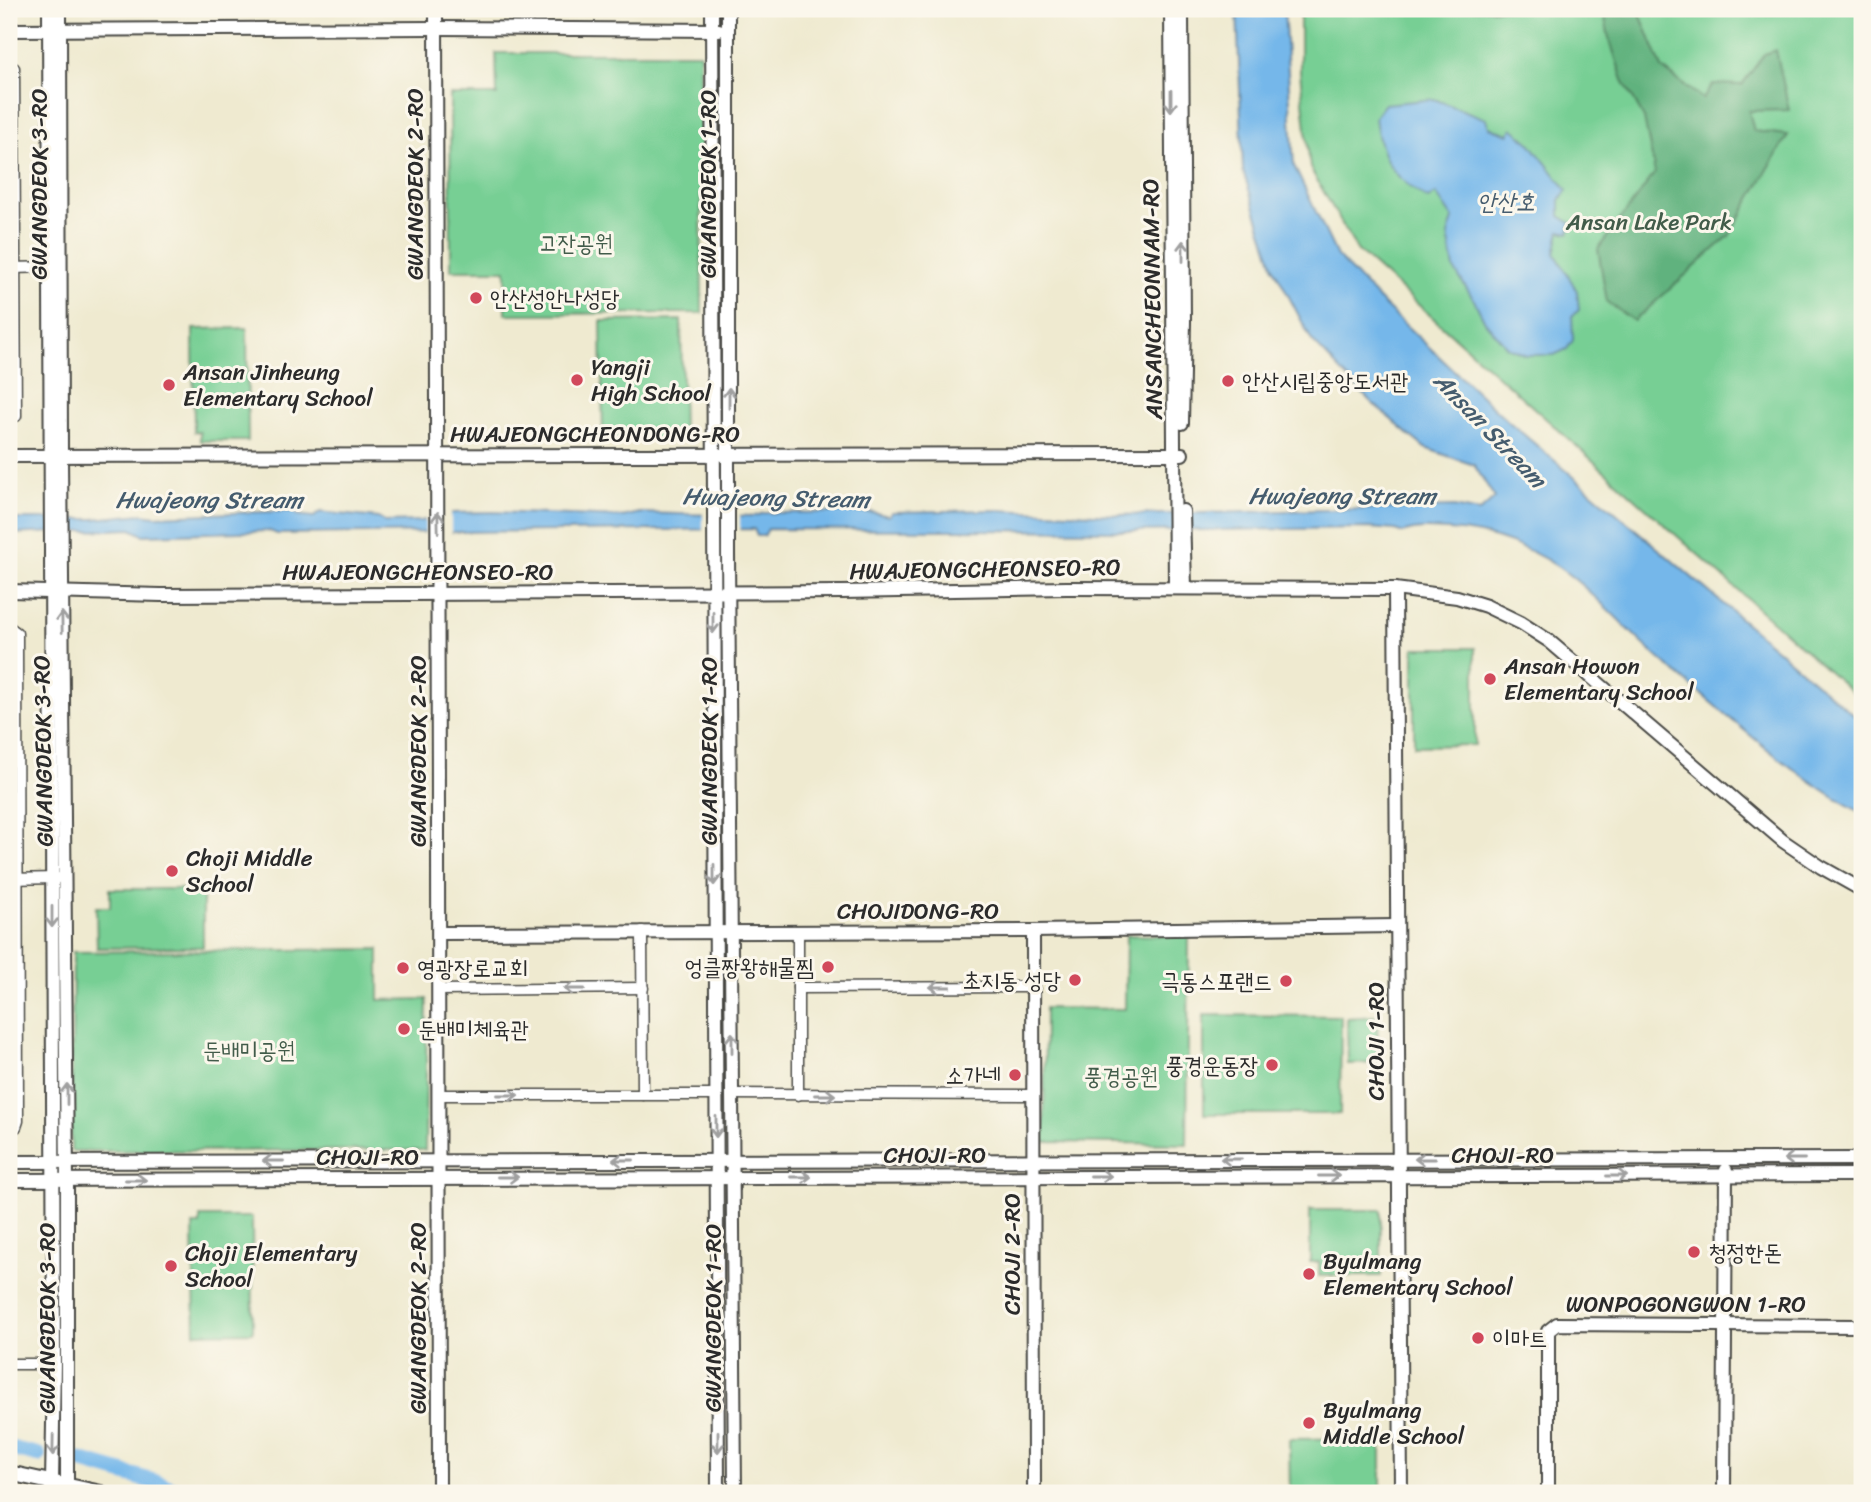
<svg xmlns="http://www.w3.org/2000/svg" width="1871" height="1502" font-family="Sriracha,'Poor Story',sans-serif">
<rect width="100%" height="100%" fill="#fbf7ec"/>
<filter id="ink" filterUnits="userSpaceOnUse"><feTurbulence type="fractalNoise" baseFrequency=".0143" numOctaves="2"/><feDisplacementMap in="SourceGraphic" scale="14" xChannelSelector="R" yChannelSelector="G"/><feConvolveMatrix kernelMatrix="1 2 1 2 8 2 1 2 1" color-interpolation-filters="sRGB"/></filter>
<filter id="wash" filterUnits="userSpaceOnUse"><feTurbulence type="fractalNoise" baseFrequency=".00686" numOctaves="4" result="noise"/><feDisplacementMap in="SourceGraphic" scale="28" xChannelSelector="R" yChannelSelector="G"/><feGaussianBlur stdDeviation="1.57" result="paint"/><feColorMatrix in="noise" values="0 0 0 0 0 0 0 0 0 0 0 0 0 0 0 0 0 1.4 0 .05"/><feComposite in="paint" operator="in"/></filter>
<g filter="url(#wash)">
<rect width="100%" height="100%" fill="#efead0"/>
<g fill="#77cf94" stroke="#517d60" stroke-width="2">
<polygon points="1300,9 1862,9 1862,701 1357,250 1310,168 1300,72"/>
<polygon points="496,53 700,53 702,313 506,314 506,270 451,270 450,95 497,95"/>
<polygon points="681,320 683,439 603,440 601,321"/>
<polygon points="247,328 248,441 200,441 200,432 194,432 193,329"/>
<polygon points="1414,648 1475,648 1475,745 1414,746"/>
<polygon points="110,889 203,889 203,947 97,948 96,907 110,907"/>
<polygon points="1126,935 1189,936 1187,1144 1044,1142 1045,1008 1125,1009"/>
<polygon points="379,949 379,1000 427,999 425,1150 71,1151 73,952"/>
<polygon points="1204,1015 1341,1016 1340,1114 1204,1114"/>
<polygon points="1377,1016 1378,1063 1348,1064 1347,1018"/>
<polygon points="1310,1210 1381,1210 1381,1276 1319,1276 1319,1262 1310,1262"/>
<polygon points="200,1217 252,1217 253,1332 195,1333 193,1225 200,1225"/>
<polygon points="1381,1438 1381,1493 1290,1493 1289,1439"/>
</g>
<polygon fill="#61b27e" stroke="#466e54" stroke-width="2" points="1603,9 1638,9 1662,68 1703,99 1713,84 1742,85 1764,54 1776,50 1789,110 1749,111 1754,131 1788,135 1729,236 1634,321 1607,302 1598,249 1655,173 1644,118 1623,80 1609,38"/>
<g fill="#75b7ea" stroke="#50718a" stroke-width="2">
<path d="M1237 9H1284L1294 166 1337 256 1385 306 1508 421 1862 722V813C1797 779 1728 716 1670 668 1636 640 1607 605 1572 577 1538 550 1492 532 1449 530 1433 529 1417 527 1403 533L1395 530 1369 528 1127 531 768 529 764 536H757L754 529 277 534 270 531 143 535 131 529 9 534V519H93L142 514 155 516 292 511 297 515 314 517 320 512 378 518 385 522 421 521 452 513 493 512 622 517 640 513 755 516 764 513 872 512 889 516 892 512 997 510 1119 515 1454 507 1479 512 1495 498 1474 465 1425 448 1408 434 1370 401 1312 341 1274 268 1243 171Z"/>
<path d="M1434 99 1486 119 1489 127 1509 134 1512 128 1529 142 1567 190 1560 200V216L1571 223 1569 233 1560 231 1555 253 1577 291 1579 310 1572 316 1573 340 1567 349 1554 355H1526L1507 347 1485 322 1474 300 1454 269 1448 235 1453 219 1436 194 1428 199C1392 177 1380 159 1375 117L1385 104Z"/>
</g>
<g fill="#efead0">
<polygon points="451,510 451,536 425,536 425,517"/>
<polygon points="703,511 740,512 740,533 703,533"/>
</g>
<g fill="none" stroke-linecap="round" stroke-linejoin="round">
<g stroke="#75b7ea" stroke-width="16">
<polyline points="9,1448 38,1455"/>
<polyline points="78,1460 155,1482 183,1493"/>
</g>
</g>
</g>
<g filter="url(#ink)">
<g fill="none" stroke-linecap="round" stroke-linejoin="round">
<defs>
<g id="minor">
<polyline points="9,68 14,68 16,416 9,417"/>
<polyline points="9,268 57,267"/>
<polyline points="9,627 17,633 18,1121 16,1127 9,1129"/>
<polyline points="9,879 57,878"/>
<polyline points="642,931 643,1095"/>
<polyline points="798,988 1033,987"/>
<polyline points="439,990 643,988"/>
<polyline points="732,1094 1033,1095"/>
<polyline points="439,1095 715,1095"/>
<polyline points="798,1095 798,932"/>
<polyline points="9,1364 54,1364"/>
</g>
<g id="tertiary">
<polyline points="49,9 54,1364 52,1482 50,1493"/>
<polyline points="60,9 61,456 67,1181 67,1493"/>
<path d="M436 9C437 504 439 998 439 1493"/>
<polyline points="712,9 718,1493"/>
<polyline points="728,9 728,554 735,1493"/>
<polyline points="1171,9 1175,588"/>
<polyline points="1182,9 1184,321 1182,423"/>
<polyline points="9,30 436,28 719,30"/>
<polyline points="9,456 1182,454"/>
<polyline points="1183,511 1185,588"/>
<polyline points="1395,589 1401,1493"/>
<polyline points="9,591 161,595 842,592 1067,588 1395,589 1457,597 1486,606 1521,623 1549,641 1783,841 1821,867 1862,890"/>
<polyline points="1033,931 1034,1493"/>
<polyline points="439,933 1033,931 1396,926"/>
<polyline points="9,1162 1862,1159"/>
<polyline points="9,1180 1862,1175"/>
<polyline points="1548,1493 1548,1331 1557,1324 1862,1326"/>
<polyline points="1724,1493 1726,1170"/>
</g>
<polyline id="secondary" points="9,1473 101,1493"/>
</defs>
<use href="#minor" stroke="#484844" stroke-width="13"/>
<use href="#tertiary" stroke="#484844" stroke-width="16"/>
<use href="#secondary" stroke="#484844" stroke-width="18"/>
<use href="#minor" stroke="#fff" stroke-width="10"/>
<use href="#tertiary" stroke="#fff" stroke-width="12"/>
<use href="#secondary" stroke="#fff" stroke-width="14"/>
</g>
<defs><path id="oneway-shaft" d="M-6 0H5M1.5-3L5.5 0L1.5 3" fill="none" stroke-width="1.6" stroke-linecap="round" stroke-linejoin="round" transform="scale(1.75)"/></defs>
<g stroke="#a0a0a0">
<use href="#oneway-shaft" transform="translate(1171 101) rotate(90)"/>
<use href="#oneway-shaft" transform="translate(1183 251) rotate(-90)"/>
<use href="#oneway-shaft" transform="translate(729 398) rotate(-90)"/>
<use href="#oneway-shaft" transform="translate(438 522) rotate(-91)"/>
<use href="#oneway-shaft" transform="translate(62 622) rotate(-91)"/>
<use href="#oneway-shaft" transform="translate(713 623) rotate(90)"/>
<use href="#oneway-shaft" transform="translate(714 875) rotate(90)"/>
<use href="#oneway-shaft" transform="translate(52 917) rotate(90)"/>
<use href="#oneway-shaft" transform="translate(940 987) rotate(180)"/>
<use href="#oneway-shaft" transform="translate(574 989) rotate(180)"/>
<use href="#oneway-shaft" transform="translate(732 1043) rotate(-90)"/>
<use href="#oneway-shaft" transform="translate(67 1094) rotate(-90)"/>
<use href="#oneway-shaft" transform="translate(508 1095)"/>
<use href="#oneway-shaft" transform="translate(825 1095)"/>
<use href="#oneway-shaft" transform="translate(716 1127) rotate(90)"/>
<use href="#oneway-shaft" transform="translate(1231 1159) rotate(180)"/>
<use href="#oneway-shaft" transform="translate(1425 1159) rotate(-180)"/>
<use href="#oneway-shaft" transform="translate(1794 1159) rotate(180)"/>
<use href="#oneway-shaft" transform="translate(623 1160) rotate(-180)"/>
<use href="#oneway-shaft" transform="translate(273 1161) rotate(180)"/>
<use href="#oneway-shaft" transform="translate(1101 1176)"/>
<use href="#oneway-shaft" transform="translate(1329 1176)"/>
<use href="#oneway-shaft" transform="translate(1617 1176)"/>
<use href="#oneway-shaft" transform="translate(508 1177)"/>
<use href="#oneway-shaft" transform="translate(801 1177)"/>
<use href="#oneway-shaft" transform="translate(136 1180)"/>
<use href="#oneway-shaft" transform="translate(718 1442) rotate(90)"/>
<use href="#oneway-shaft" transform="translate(53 1445) rotate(91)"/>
</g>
</g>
<g fill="#d1495b" stroke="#fbf7ec" stroke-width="2.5">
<circle cx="476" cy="298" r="7"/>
<circle cx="577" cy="380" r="7"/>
<circle cx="1228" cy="381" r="7"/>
<circle cx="169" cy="385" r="7"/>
<circle cx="1490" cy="679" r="7"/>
<circle cx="172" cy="871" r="7"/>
<circle cx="828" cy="967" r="7"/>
<circle cx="403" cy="968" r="7"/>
<circle cx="1075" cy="980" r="7"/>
<circle cx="1286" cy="981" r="7"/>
<circle cx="404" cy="1029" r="7"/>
<circle cx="1272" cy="1065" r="7"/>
<circle cx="1015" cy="1075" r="7"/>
<circle cx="1694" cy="1252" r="7"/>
<circle cx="171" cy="1266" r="7"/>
<circle cx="1309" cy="1274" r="7"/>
<circle cx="1478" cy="1338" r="7"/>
<circle cx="1309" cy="1423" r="7"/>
</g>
<g text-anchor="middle" stroke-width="6" stroke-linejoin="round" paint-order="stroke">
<g font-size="23" fill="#2b2b2b" stroke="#fbf7ec">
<text transform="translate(39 184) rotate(-90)" y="8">GWANGDEOK 3-RO</text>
<text transform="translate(415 184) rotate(-90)" y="8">GWANGDEOK 2-RO</text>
<text transform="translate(708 184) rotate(-90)" y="8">GWANGDEOK 1-RO</text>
<text transform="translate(1152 299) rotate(-91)" y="8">ANSANCHEONNAM-RO</text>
<text x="595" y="442">HWAJEONGCHEONDONG-RO</text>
<text transform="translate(985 569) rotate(-1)" y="8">HWAJEONGCHEONSEO-RO</text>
<text x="418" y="580">HWAJEONGCHEONSEO-RO</text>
<text transform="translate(43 751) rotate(-91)" y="8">GWANGDEOK 3-RO</text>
<text transform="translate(418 751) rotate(-90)" y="8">GWANGDEOK 2-RO</text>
<text transform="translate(709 751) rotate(-90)" y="8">GWANGDEOK 1-RO</text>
<text x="918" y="919">CHOJIDONG-RO</text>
<text transform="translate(1376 1041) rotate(-90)" y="8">CHOJI 1-RO</text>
<text x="935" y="1163">CHOJI-RO</text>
<text x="1503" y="1163">CHOJI-RO</text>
<text x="368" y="1165">CHOJI-RO</text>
<text transform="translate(1012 1254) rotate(-90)" y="8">CHOJI 2-RO</text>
<text x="1686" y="1312">WONPOGONGWON 1-RO</text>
<text transform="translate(47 1318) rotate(-90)" y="8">GWANGDEOK 3-RO</text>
<text transform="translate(418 1318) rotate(-90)" y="8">GWANGDEOK 2-RO</text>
<text transform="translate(713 1318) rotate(-90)" y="8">GWANGDEOK 1-RO</text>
</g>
<g font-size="23" fill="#425c4a" stroke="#fbf7ec">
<text x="1649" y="230">Ansan Lake Park</text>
<text x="576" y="251">고잔공원</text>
<text x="249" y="1058">둔배미공원</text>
<text x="1121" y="1084">풍경공원</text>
</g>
<g font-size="23" fill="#2b2b2b" stroke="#fbf7ec" text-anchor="start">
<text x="490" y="306">안산성안나성당</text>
<text x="591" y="375">Yangji<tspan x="591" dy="26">High School</tspan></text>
<text x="183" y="380">Ansan Jinheung<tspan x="183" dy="26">Elementary School</tspan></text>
<text x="1242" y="389">안산시립중앙도서관</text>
<text x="1504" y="674">Ansan Howon<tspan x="1504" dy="26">Elementary School</tspan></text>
<text x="186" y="866">Choji Middle<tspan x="186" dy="26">School</tspan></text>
<text x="814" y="975" text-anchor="end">엉클짱왕해물찜</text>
<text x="417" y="976">영광장로교회</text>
<text x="1061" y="988" text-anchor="end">초지동 성당</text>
<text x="1272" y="989" text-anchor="end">극동스포랜드</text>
<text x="418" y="1037">둔배미체육관</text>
<text x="1258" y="1073" text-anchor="end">풍경운동장</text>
<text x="1001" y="1083" text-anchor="end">소가네</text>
<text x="1708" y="1260">청정한돈</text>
<text x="185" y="1261">Choji Elementary<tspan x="185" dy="26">School</tspan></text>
<text x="1323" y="1269">Byulmang<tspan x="1323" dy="26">Elementary School</tspan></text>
<text x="1492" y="1346">이마트</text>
<text x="1323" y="1418">Byulmang<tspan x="1323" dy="26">Middle School</tspan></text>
</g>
<g font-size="24" font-style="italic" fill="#455c6e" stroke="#fbf7ec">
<text x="1506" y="210">안산호</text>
<text transform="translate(1490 430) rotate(46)" y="8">Ansan Stream</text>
<text x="1342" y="504">Hwajeong Stream</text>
<text transform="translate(776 498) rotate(1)" y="8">Hwajeong Stream</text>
<text x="209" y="508">Hwajeong Stream</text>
</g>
</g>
<rect width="1871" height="1502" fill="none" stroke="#fbf7ec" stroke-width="35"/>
</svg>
